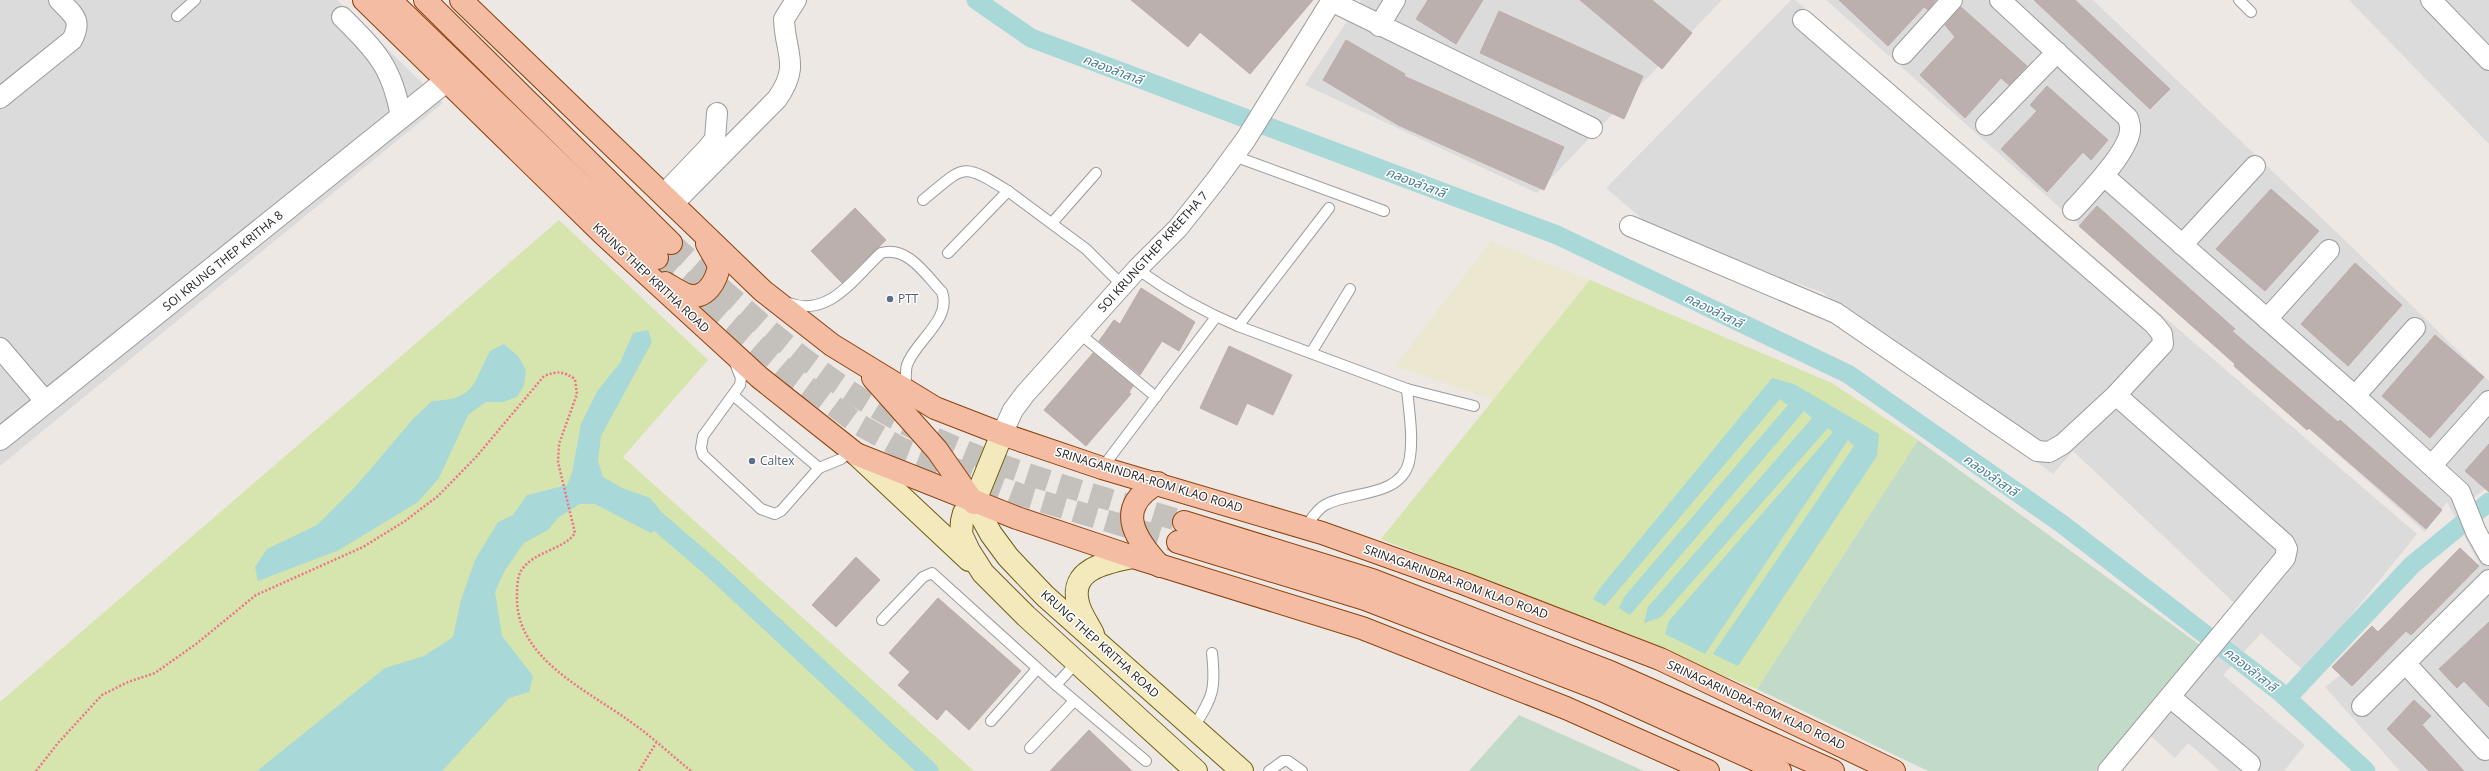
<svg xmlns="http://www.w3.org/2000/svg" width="2489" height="771" font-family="'Open Sans','Noto Sans Thai',sans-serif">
<rect width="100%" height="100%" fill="#eee8e4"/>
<g fill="#dcdbdb">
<polygon points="0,0 337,0 443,103 0,466"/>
<polygon points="1361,0 1722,0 1537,193 1305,85"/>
<polygon points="1791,0 1795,0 2417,534 2305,672 2261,633 2223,675 2305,745 2284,771 2220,771 2188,743 2175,758 2144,730 2244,612 2073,451 2053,474 1940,390 1822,292 1663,237 1606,188"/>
<polygon points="1826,0 2093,0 2353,248 2489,381 2489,486 2469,501 2489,544 2489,771 2400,771 2325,687 2479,564 2447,502 2425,532"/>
<polygon points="2349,0 2489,0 2489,144"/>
</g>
<polygon fill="#ebe7d1" points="1491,241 1590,280 1493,400 1395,366"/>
<g fill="#d6e4ae">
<polygon points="559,220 708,360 623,457 974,771 0,771 0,702"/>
<polygon points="1590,280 1832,383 1918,440 1757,689 1381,539"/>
</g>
<g fill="#c2dbc9">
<polygon points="1918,440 2200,645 2096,771 1928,771 1757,689"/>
<polygon points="1519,715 1644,771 1469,771"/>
</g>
<g fill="#a8d8d7">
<polygon points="648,330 652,342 601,436 598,461 603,477 622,488 650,498 663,514 660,528 651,533 595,504 580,504 559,517 548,530 524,543 505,570 495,592 502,636 533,676 529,692 509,698 442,771 257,771 385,668 424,656 453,637 461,600 475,560 498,522 513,515 527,495 567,485 572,473 581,424 598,390 620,363 633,333"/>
<path d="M504 344 518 356 526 370 524 385 517 397 503 402H486L468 415 439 478 418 502 339 550 258 581 255 567 267 549 317 525 357 485 413 419 432 401C476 399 472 385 490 351Z"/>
<polygon points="1772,378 1794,384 1879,434 1877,456 1738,666 1713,654 1854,446 1848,440 1705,654 1665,634 1669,621 1833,432 1828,428 1661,617 1644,623 1648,607 1812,418 1804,411 1630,615 1619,608 1624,597 1788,405 1780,399 1605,606 1593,599 1600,588"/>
</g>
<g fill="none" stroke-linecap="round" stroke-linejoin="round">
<g stroke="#a8d8d7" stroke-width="19">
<polyline points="976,0 1031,38 1557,235 1848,374 2062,524 2280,692 2366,771"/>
<polyline points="641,507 713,569 929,771"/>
<polyline points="2287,698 2412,565 2489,502"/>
</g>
</g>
<g fill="#bbb0ae" stroke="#beaca8">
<polygon points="1131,0 1313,0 1250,74 1200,32 1188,47"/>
<polygon points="1428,0 1483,0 1456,44 1416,19"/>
<polygon points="1580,0 1652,0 1692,33 1662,69"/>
<polygon points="1839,0 1936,0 1928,10 1924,7 1888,46"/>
<polygon points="2034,0 2075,0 2170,89 2150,109"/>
<polygon points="1961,7 2027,66 2009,85 2001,78 1965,118 1920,75 1955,37 1945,25"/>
<polygon points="1499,11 1643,76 1624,119 1480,53"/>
<polygon points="1346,40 1405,74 1404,76 1564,147 1544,190 1398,125 1323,80"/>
<polygon points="2047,86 2108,140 2091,160 2083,152 2047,192 2001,149 2037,111 2030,105"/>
<polygon points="2271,189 2319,231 2265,291 2216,249"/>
<polygon points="2097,206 2235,329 2232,331 2338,422 2340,420 2442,510 2426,529 2309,428 2307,430 2234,366 2235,364 2079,226"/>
<polygon points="855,208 886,240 842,283 811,251"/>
<polygon points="2355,263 2402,305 2348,366 2301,324"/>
<polygon points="1141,288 1195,322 1179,351 1162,341 1140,375 1099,341 1114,320 1120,324"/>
<polygon points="2435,335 2484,377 2430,438 2382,396"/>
<polygon points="1229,346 1292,375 1273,415 1247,403 1237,425 1200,408"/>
<polygon points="1093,353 1133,386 1129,392 1131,394 1086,446 1044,410"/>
<polygon points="2489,444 2489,492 2465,471"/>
<polygon points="2460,548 2479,566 2411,635 2406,631 2352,686 2332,667 2372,626 2378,632"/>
<polygon points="856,557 880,580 836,627 812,605"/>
<polygon points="938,598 1021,671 969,730 946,709 937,720 898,685 910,672 889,653"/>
<polygon points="2489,622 2489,707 2464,681 2457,688 2439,669"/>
<polygon points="2414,700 2431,716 2422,725 2464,771 2429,771 2387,729"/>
<polygon points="1089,730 1132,771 1050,771"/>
</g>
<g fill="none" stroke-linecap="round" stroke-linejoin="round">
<g stroke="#c4c0bc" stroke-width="22" stroke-dasharray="22 11" stroke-linecap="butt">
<path d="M671 243C734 299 796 359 868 403 964 462 1078 489 1184 522"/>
<polyline points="657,258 793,376 858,424 901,448 1024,496 1178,542"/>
</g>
<defs>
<g id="service">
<polyline points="2239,0 2251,12"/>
<polyline points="177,16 195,0"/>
<polyline points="1234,156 1384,211"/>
<path d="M923 200C965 166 960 161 1008 191"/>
<polyline points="1052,223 1096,173"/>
<polyline points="948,253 1008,191 1086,249 1123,286"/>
<path d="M1137 269C1169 292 1202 311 1238 326L1407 389 1474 406"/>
<path d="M789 303C829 318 854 278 881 253 907 245 926 275 942 292 952 320 915 341 907 365 905 372 906 382 906 390"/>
<polyline points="1238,326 1329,208"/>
<polyline points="1079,333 1156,397"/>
<polyline points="1311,353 1350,289"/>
<polyline points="735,363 741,378 740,385 703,436 701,448 703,455 761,509 775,514 781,511 819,468 841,459 851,450"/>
<polyline points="734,396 819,468"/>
<polyline points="1102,468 1216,317"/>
<path d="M1305 528C1311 520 1316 510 1325 505 1349 491 1400 498 1409 462 1414 439 1409 412 1407 389"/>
<polyline points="882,620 923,577 932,573 1056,685 1076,663"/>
<polyline points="1056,685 1146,761"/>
<polyline points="991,721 1037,669"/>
<path d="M1194 727C1213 696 1216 690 1212 653"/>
<polyline points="1030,748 1074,701"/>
<polyline points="1269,771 1283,761 1288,761 1302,771"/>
</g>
<g id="minor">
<path d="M2000 0 2128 118C2129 122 2131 127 2130 130 2129 151 2088 194 2073 210"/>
<polyline points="2431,0 2489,60"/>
<polyline points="1331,1 1592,128"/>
<path d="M342 17C377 52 393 68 401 118"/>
<polyline points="1379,26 1395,0"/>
<polyline points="1903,54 1952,0"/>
<path d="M0 98 72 40C83 19 73 15 59 0"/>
<polyline points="1986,125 2057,52"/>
<polyline points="2104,176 2355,396 2460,492 2476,532 2489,555"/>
<polyline points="663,195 707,149 715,139 717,113"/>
<path d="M673 204 777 99C801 65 785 54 784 19L796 0"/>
<polyline points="1630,226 1836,313 2037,451 2049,452 2063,444 2116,395 2163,344 2162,334 2154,324 1803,20"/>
<polyline points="2182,245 2255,166"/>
<polyline points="2267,319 2329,250"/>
<polyline points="0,348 46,402"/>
<polyline points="2355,396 2415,328"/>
<polyline points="1002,434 1013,410 1025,394 1137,269 1178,228 1216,180 1246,139 1332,0"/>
<polyline points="2432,465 2489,401"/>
<polyline points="2406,664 2485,750"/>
<polyline points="2170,697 2250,764"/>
<polyline points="2362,706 2489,580"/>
<polyline points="2108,771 2285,558 2287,549 2284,543 2116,395"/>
</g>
<polyline id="tertiary" points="0,439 446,81"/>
<g id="secondary">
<polyline points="1002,434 974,503 964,513 962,521 961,534 969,551 983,573 1026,616 1196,771"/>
<polyline points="856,454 969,560"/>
<polyline points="974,503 991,534 1008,557 1045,596 1242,771"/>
<path d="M1093 634C1088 624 1080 613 1078 603 1069 568 1109 562 1133 557"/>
</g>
<g id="primary">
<polyline points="364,0 603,234 759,377 856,454 1017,518 1133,557 1362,628 1566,708 1708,771"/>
<polyline points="390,0 657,258"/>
<polyline points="425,0 671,243"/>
<polyline points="461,0 763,291 832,345 935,408 1002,434 1102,468 1322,533 1465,584 1660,659 1894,771"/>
<path d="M665 283C672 287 679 292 687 295 706 301 717 280 719 265L707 244"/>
<polyline points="873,378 937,450 974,503"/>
<path d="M1158 483C1114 507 1134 538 1160 566"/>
<polyline points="1184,522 1372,580 1610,672 1833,771"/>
<polyline points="1178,542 1365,599 1604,691 1780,771"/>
</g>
</defs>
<use href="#service" stroke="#9b9b9b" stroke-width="12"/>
<use href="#minor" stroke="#9b9b9b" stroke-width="22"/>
<use href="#tertiary" stroke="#9b9b9b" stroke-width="24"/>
<use href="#secondary" stroke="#6c5e0d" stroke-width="24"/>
<use href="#primary" stroke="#8c410b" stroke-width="24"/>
<g stroke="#ef7486" stroke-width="2.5" stroke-dasharray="2 2" stroke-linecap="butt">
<path d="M36 771 58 743 102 695 128 682 155 673 196 644 256 595 363 547 405 521 438 496 477 456 544 376C557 371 563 371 575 379L577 394 559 444 558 462 575 533C564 550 533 551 521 571 517 577 517 590 517 597 516 658 585 689 628 720 650 735 670 754 691 771"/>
<polyline points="639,771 656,743"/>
</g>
<use href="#service" stroke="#fff" stroke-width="10"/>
<use href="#minor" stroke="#fff" stroke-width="20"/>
<use href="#tertiary" stroke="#fff" stroke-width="22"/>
<use href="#secondary" stroke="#f4e9bc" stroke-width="22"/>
<use href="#primary" stroke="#f4bda3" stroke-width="22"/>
</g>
<g fill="#5c6f8a" stroke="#fff" stroke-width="1.5">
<circle cx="890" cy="299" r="4"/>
<circle cx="752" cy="461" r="4"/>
</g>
<g text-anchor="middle" stroke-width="3" stroke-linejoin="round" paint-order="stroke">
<g font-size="12" fill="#1e1e1e" stroke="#fff">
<text transform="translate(1153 252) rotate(-48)" y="4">SOI KRUNGTHEP KREETHA 7</text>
<text transform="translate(223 261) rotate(-39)" y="4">SOI KRUNG THEP KRITHA 8</text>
<text transform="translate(651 278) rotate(43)" y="4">KRUNG THEP KRITHA ROAD</text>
<text transform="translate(1149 480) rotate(17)" y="4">SRINAGARINDRA-ROM KLAO ROAD</text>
<text transform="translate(1456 582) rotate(20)" y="4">SRINAGARINDRA-ROM KLAO ROAD</text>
<text transform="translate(1100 644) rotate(42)" y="4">KRUNG THEP KRITHA ROAD</text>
<text transform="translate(1756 705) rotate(25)" y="4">SRINAGARINDRA-ROM KLAO ROAD</text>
</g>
<g font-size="12" fill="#4e5e75" stroke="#fff" text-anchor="start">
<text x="898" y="303">PTT</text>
<text x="760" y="465">Caltex</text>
</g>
<g font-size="13" font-style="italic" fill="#477e90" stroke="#fff">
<text transform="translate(1113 69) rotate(21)" y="5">คลองลำสาลี</text>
<text transform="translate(1416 182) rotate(21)" y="5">คลองลำสาลี</text>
<text transform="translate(1714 310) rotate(26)" y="5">คลองลำสาลี</text>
<text transform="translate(1991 475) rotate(35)" y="5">คลองลำสาลี</text>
<text transform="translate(2251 669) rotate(38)" y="5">คลองลำสาลี</text>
</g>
</g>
</svg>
